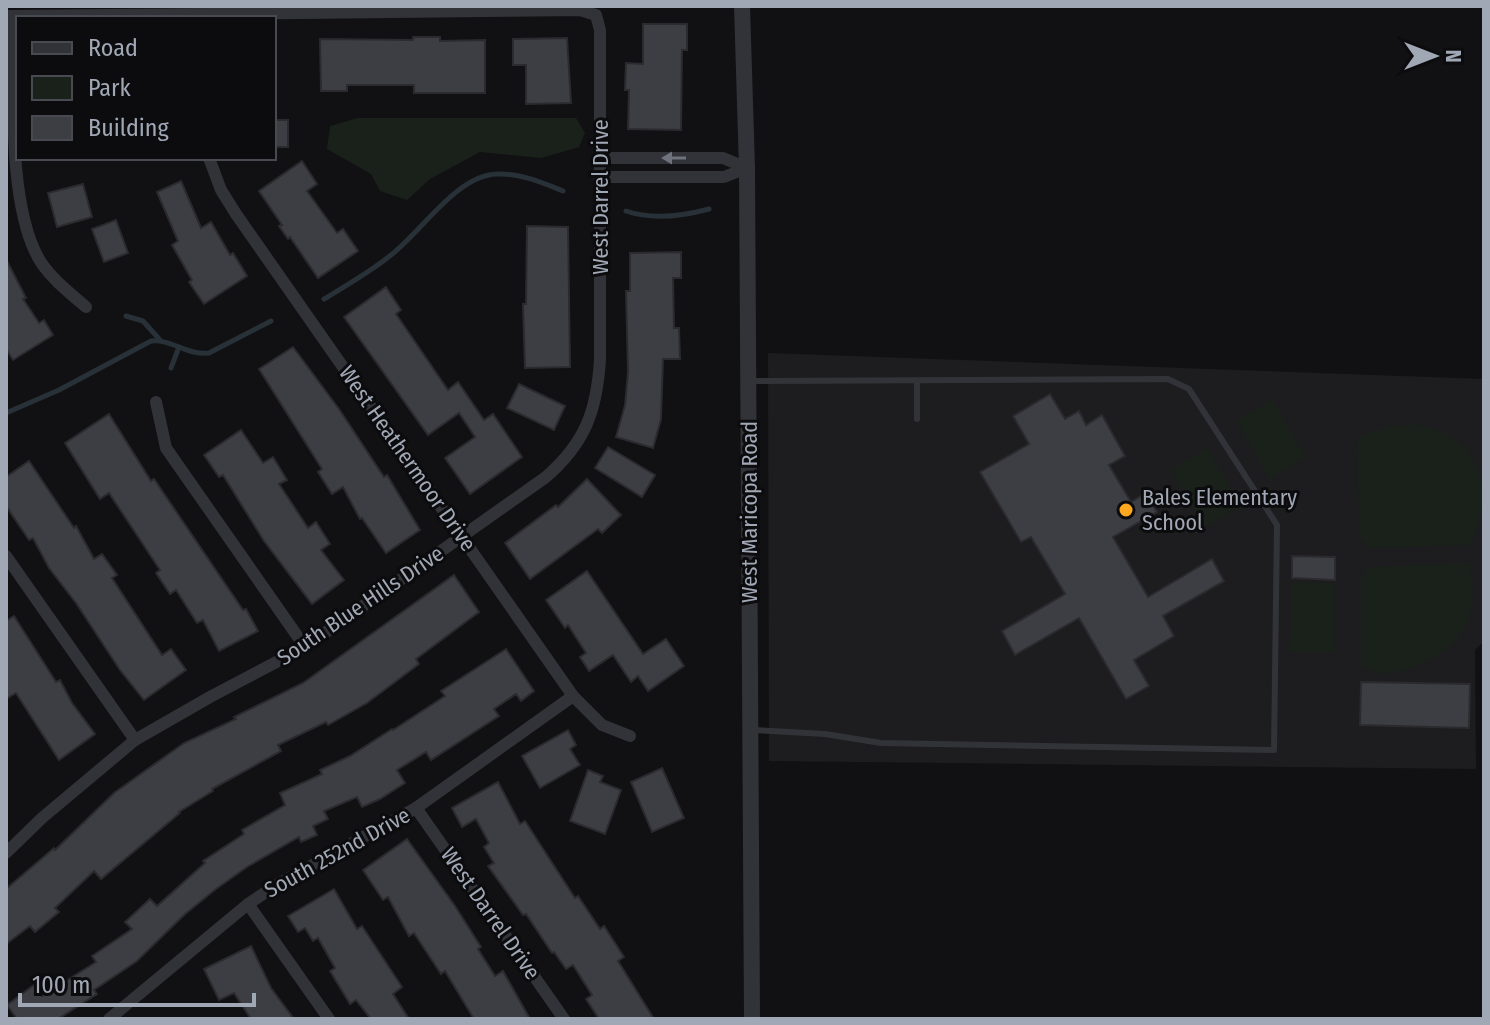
<svg xmlns="http://www.w3.org/2000/svg" width="1490" height="1025" font-family="'Fira Sans Condensed',sans-serif">
<rect width="100%" height="100%" fill="#111113"/>
<polygon fill="#1d1d20" points="768,353 1484,379 1484,641 1475,650 1476,769 769,761"/>
<g fill="#19211a">
<polygon points="358,118 576,118 585,133 579,147 541,158 480,152 430,179 407,200 380,191 371,174 327,149 330,126"/>
<polygon points="1272,399 1306,457 1270,479 1236,421"/>
<path d="M1416 424C1425 427 1437 429 1446 434 1488 456 1490 507 1470 545L1369 548 1359 536 1357 438 1390 426Z"/>
<polygon points="1207,448 1241,506 1204,528 1170,470"/>
<path d="M1469 563C1480 612 1466 645 1420 664 1392 675 1389 678 1361 666V577L1369 567Z"/>
<polygon points="1292,582 1334,583 1333,653 1290,652"/>
</g>
<g fill="none" stroke-linecap="round" stroke-linejoin="round">
<g stroke="#273137" stroke-width="5">
<path d="M626 211C652 220 683 216 709 209"/>
<path d="M324 299C347 285 370 272 391 255 422 231 457 175 497 174 520 173 543 183 563 191"/>
<polyline points="126,316 143,321 160,340"/>
<polyline points="171,368 179,347"/>
<path d="M6 413 59 390 151 341C172 339 188 356 209 353L271 321"/>
</g>
</g>
<g fill="#3d3e43" stroke="#2b2b2f" stroke-width="2">
<polygon points="643,24 687,24 687,50 682,50 681,130 628,129 629,90 625,90 626,63 643,64"/>
<polygon points="413,37 440,37 440,41 485,40 485,93 414,93 414,85 347,85 347,91 321,91 320,39 413,40"/>
<polygon points="567,38 571,103 526,104 526,65 513,65 513,39"/>
<rect x="274" y="120" width="14" height="27"/>
<polygon points="302,161 317,184 307,191 337,233 343,229 358,251 318,278 290,237 288,239 279,226 282,225 259,191"/>
<polygon points="181,181 201,228 211,222 230,255 233,253 247,276 204,304 189,282 192,280 172,245 178,241 157,192"/>
<polygon points="83,184 92,217 57,227 48,193"/>
<polygon points="116,220 128,253 104,262 92,229"/>
<polygon points="527,226 568,227 570,367 525,368 523,304 526,304"/>
<polygon points="681,252 681,278 673,278 674,328 679,328 680,359 663,359 661,419 653,448 616,437 625,405 628,372 626,291 630,291 630,253"/>
<polygon points="6,259 26,298 23,299 39,323 44,320 53,335 13,360 6,349"/>
<polygon points="386,287 401,310 396,314 448,390 458,382 484,420 493,414 522,457 470,494 445,458 475,437 459,413 428,435 344,317"/>
<polygon points="293,347 339,409 384,477 387,475 420,530 386,553 362,518 360,519 343,487 332,494 318,472 322,469 259,369"/>
<polygon points="519,384 565,406 554,430 507,408"/>
<polygon points="1050,394 1065,419 1079,411 1086,425 1102,415 1125,456 1109,465 1131,502 1146,493 1157,512 1113,537 1148,597 1212,559 1224,581 1163,616 1174,636 1134,660 1149,686 1126,699 1079,618 1015,655 1002,631 1065,594 1031,537 1021,542 980,472 1029,444 1013,416"/>
<polygon points="109,414 151,481 154,479 243,610 246,609 258,631 219,651 203,620 197,623 176,590 170,594 156,573 160,570 109,493 100,499 65,443"/>
<polygon points="241,430 263,463 273,457 287,480 279,484 308,528 316,522 330,544 321,550 344,580 312,604 264,541 223,475 219,477 204,455"/>
<polygon points="608,447 655,475 642,497 595,468"/>
<polygon points="29,461 74,528 76,526 94,559 102,554 117,575 112,578 162,655 171,649 186,670 144,700 120,670 76,603 49,568 33,538 29,540 6,506 6,477"/>
<polygon points="587,479 621,515 602,533 598,529 530,579 505,543 556,505 558,507"/>
<polygon points="1292,556 1335,557 1335,580 1292,578"/>
<polygon points="587,571 643,654 666,639 684,666 648,691 638,676 631,682 613,655 589,671 580,657 586,653 568,625 565,628 546,600"/>
<polygon points="454,575 479,612 416,659 419,664 367,703 328,725 326,722 278,745 281,751 212,789 213,791 179,812 180,813 101,879 94,871 55,908 59,912 35,932 30,926 6,944 6,889 54,848 55,850 114,793 184,743 236,719 234,717 303,683"/>
<polygon points="14,616 56,682 60,680 72,703 95,734 59,760 16,693 6,699 6,621"/>
<polygon points="506,649 534,691 521,701 516,694 494,709 499,716 431,760 426,752 397,770 405,783 380,799 362,807 357,797 324,811 328,819 313,826 317,835 301,842 299,837 247,867 216,889 184,915 137,961 94,990 97,994 58,1019 17,1019 7,1005 34,985 42,996 96,962 92,956 132,929 125,922 150,899 157,906 205,863 203,861 244,834 242,830 285,805 280,793 322,774 320,770 350,756 392,729 393,730 445,696 441,691"/>
<polygon points="1361,682 1470,684 1469,728 1360,725"/>
<polygon points="568,730 576,745 570,749 580,765 540,788 522,756"/>
<polygon points="662,768 684,818 652,832 631,782"/>
<polygon points="588,770 603,776 600,782 621,790 605,834 570,821"/>
<polygon points="498,782 520,824 525,821 575,898 578,896 600,929 604,926 624,957 618,961 654,1019 599,1019 586,999 592,995 573,965 566,969 554,952 552,953 526,914 523,915 488,866 494,863 484,847 489,843 476,819 462,827 452,808"/>
<polygon points="407,839 455,906 481,947 478,949 495,976 503,971 530,1019 474,1019 445,971 441,974 414,933 409,936 388,897 383,900 363,870"/>
<polygon points="334,889 357,929 362,926 402,987 393,994 409,1019 371,1019 356,1000 350,1004 330,971 335,968 318,938 313,941 305,928 298,932 288,916"/>
<polygon points="251,946 271,988 294,1019 251,1019 234,993 219,1000 204,969"/>
</g>
<g fill="none" stroke-linecap="round" stroke-linejoin="round">
<g stroke="#323338" stroke-width="6">
<polyline points="751,381 1168,379 1189,389 1277,525 1274,750 881,743 825,734 753,730"/>
<polyline points="917,419 917,381"/>
</g>
<g stroke="#323338" stroke-width="12">
<path d="M6 16 580 10 596 15 600 30V359C597 411 585 443 546 477L305 647 210 697 135 740 42 818 6 853"/>
<path d="M13 16C14 82 6 210 42 264 54 281 70 293 86 307"/>
<polyline points="209,158 221,190 236,214 573,696 602,725 630,736"/>
<polyline points="599,158 723,158 747,168"/>
<polyline points="599,177 724,177 747,168"/>
<polyline points="156,402 166,448 305,647"/>
<polyline points="6,556 135,740"/>
<polyline points="416,808 564,1019"/>
<polyline points="248,904 329,1019"/>
<polyline points="109,1019 248,904 278,884 416,808 573,696"/>
</g>
<polyline stroke="#323338" stroke-width="16" points="742,6 747,168 752,1019"/>
</g>
<defs><path id="oneway-solid" d="M-6-.8H1V-3.2L6.5 0L1 3.2V.8H-6Z" transform="scale(2)"/></defs>
<use fill="#6f737d" href="#oneway-solid" transform="translate(674 158) rotate(180)"/>
<circle fill="#ffa81d" stroke="#0c0c0e" stroke-width="3" cx="1126" cy="510" r="8"/>
<g text-anchor="middle" stroke-width="6" stroke-linejoin="round" paint-order="stroke">
<g font-size="22" fill="#a1a8b5" stroke="#0c0c0e">
<text transform="translate(600 197) rotate(-90)" y="8">West Darrel Drive</text>
<text transform="translate(408 458) rotate(55)" y="8">West Heathermoor Drive</text>
<text transform="translate(749 512) rotate(-90)" y="8">West Maricopa Road</text>
<text transform="translate(360 605) rotate(-34)" y="8">South Blue Hills Drive</text>
<text transform="translate(337 852) rotate(-29)" y="8">South 252nd Drive</text>
<text transform="translate(491 913) rotate(55)" y="8">West Darrel Drive</text>
</g>
<g font-size="22" fill="#a1a8b5" stroke="#0c0c0e" text-anchor="start">
<text x="1142" y="505">Bales Elementary<tspan x="1142" dy="25">School</tspan></text>
</g>
</g>
<rect width="1490" height="1025" fill="none" stroke="#a1a8b5" stroke-width="16"/>
<rect x="16" y="16" width="260" height="144" fill="#0c0c0e" stroke="#484a51" stroke-width="2"/>
<rect x="32" y="42" width="40" height="12" fill="#323338" stroke="#484a51" stroke-width="2"/>
<text x="88" y="56" font-size="24" fill="#a1a8b5">Road</text>
<rect x="32" y="76" width="40" height="24" fill="#19211a" stroke="#484a51" stroke-width="2"/>
<text x="88" y="96" font-size="24" fill="#a1a8b5">Park</text>
<rect x="32" y="116" width="40" height="24" fill="#3d3e43" stroke="#484a51" stroke-width="2"/>
<text x="88" y="136" font-size="24" fill="#a1a8b5">Building</text>
<g transform="translate(1434 56) rotate(90)" stroke="#0c0c0e" stroke-width="6" paint-order="stroke">
<path d="M0-6L14 30L0 20L-14 30Z" fill="#a1a8b5"/>
<text y="-12" font-size="22" font-weight="bold" text-anchor="middle" fill="#a1a8b5">N</text>
</g>
<path d="M20 993v12h234v-12" fill="none" stroke="#a1a8b5" stroke-width="4"/>
<text x="32" y="993" font-size="24" fill="#a1a8b5" stroke="#0c0c0e" stroke-width="6" paint-order="stroke">100 m</text>
</svg>
